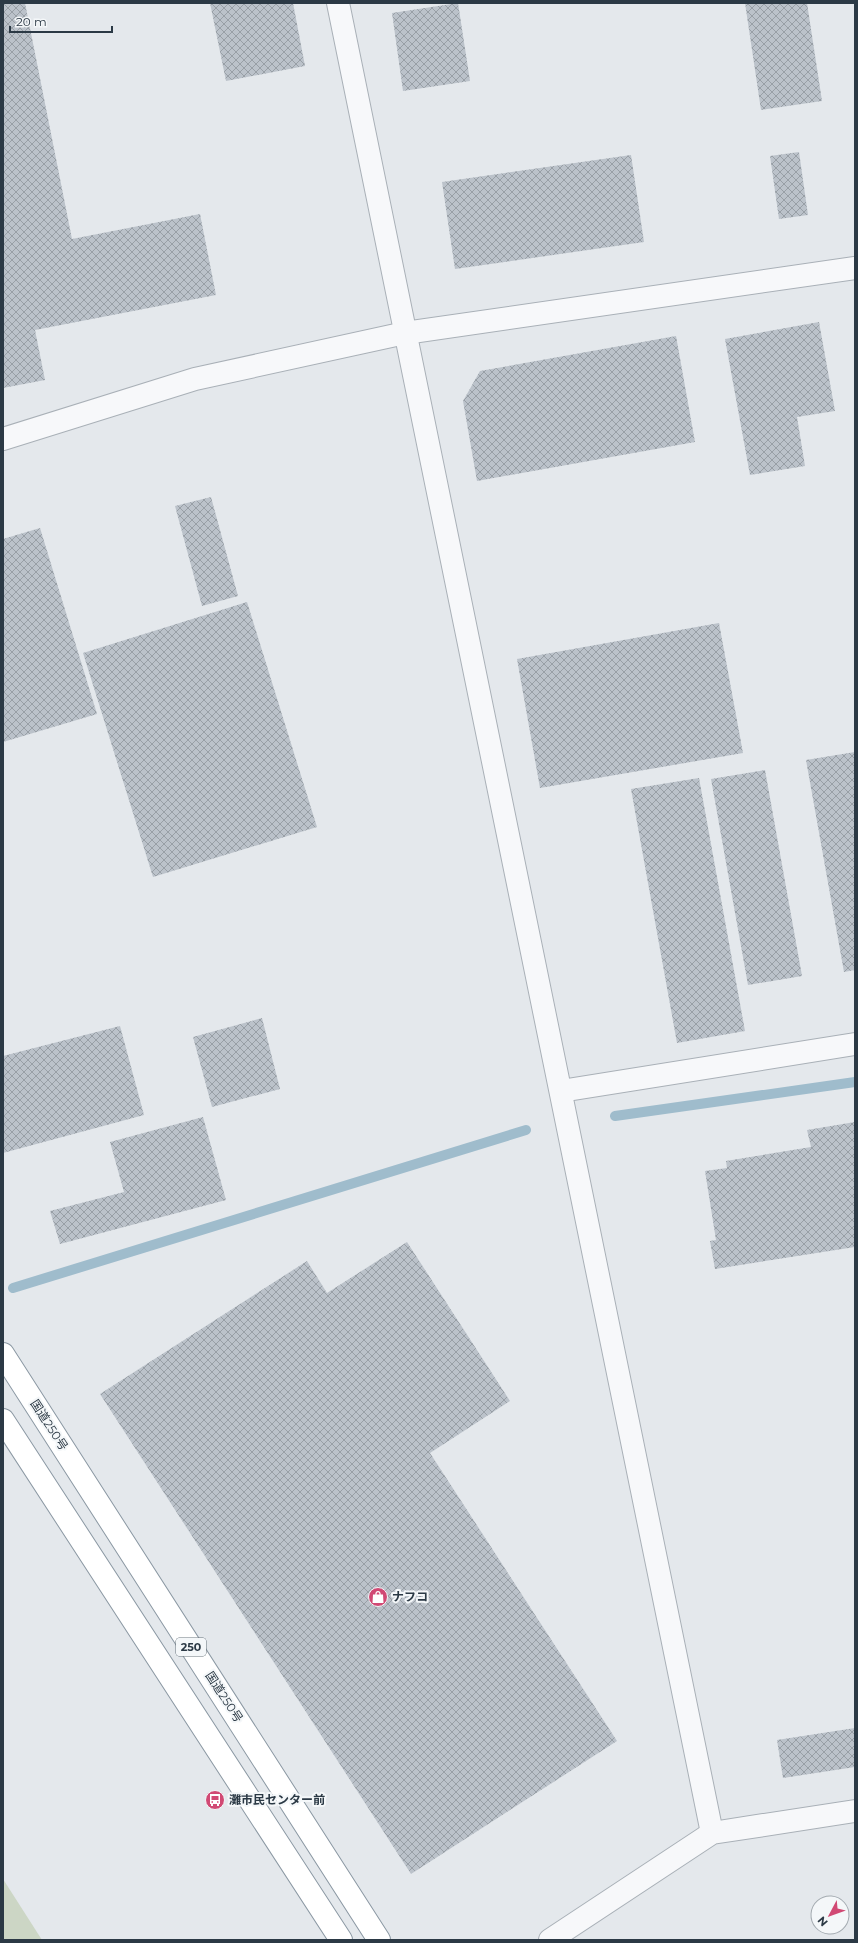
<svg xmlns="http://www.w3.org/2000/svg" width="858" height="1943" font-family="Montserrat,'Noto Sans JP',sans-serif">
<defs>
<pattern id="building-cross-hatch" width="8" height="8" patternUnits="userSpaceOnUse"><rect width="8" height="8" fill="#bbc2ca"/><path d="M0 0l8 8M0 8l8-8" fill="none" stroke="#989fa6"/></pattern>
</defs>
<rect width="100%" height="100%" fill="#e4e8ec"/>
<polygon fill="#ccd6c5" points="3,1879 42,1940 3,1940"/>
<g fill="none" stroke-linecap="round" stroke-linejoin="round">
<g stroke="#9fbccc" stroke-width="10">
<polyline points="615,1116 855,1082"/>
<polyline points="13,1288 526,1130"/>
</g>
</g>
<g fill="url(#building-cross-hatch)">
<polygon points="3,3 25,3 72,239 200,214 216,295 35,330 45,380 3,388"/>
<polygon points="210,3 293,3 305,66 226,81"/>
<polygon points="458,3 470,81 403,91 392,13"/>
<polygon points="745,3 807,3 822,101 761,110"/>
<polygon points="799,152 808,215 779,219 770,156"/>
<polygon points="631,155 644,242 455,269 442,182"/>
<polygon points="819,322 835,411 797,417 805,466 750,475 725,339"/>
<polygon points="676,336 695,442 477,481 463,401 480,371"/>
<polygon points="211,497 238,596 202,606 175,506"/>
<polygon points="40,528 97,714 3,742 3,539"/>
<polygon points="247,602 317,827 153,877 83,653"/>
<polygon points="719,623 743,753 540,788 517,659"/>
<polygon points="855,752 855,970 844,972 806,760"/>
<polygon points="765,770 802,976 748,985 711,779"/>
<polygon points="699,778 745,1031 677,1043 631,789"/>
<polygon points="262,1018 280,1089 212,1107 193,1037"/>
<polygon points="120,1026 144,1115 3,1153 3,1056"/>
<polygon points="203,1117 226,1200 60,1244 50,1211 124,1192 110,1142"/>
<polygon points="855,1122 855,1247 715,1269 710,1241 716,1240 705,1171 727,1168 726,1161 811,1147 807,1130"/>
<polygon points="407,1242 510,1401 430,1453 617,1741 411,1874 100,1394 307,1261 327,1293"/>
<polygon points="855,1728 855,1767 783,1778 777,1740"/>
</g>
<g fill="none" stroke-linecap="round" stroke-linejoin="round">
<defs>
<g id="minor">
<polyline points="338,3 712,1833"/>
<polyline points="3,439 195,379 405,333 855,268"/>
<polyline points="561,1091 855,1044"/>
<polyline points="550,1940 712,1833 855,1811"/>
</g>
<g id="highway">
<polyline points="3,1354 379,1940"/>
<polyline points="3,1420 341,1940"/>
</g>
</defs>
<use href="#minor" stroke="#a9b0b7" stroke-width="24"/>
<use href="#highway" stroke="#8b98a3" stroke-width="24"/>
<use href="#minor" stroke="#f7f8fa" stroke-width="22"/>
<use href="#highway" stroke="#fff" stroke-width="22"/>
</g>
<defs>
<symbol id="shop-disc" viewBox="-11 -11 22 22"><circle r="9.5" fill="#d14974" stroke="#f4f7f9"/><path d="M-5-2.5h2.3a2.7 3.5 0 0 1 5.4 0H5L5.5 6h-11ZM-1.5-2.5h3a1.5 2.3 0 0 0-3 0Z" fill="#fff"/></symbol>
<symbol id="bus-disc" viewBox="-11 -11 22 22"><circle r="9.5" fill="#d14974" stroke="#f4f7f9"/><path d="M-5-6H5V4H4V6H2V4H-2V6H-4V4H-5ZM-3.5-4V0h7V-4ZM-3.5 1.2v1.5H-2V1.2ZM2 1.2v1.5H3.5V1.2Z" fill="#fff"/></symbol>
</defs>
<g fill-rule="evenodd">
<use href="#shop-disc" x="367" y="1586" width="22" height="22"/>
<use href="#bus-disc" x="204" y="1789" width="22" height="22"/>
</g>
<g text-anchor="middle" stroke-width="4" stroke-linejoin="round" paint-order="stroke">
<rect fill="#f4f7f9" stroke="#67727b" stroke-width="1" x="176" y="1638" width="30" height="18" rx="3"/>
<g font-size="11" font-weight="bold" fill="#2b3945">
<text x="191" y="1651">250</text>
</g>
<g font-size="12" fill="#2b3945" stroke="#f4f7f9">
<text transform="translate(49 1425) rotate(57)" y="4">国道250号</text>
<text transform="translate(224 1697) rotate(57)" y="4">国道250号</text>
</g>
<g font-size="12" font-weight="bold" fill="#2b3945" stroke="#f4f7f9" text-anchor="start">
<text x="392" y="1601">ナフコ</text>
<text x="229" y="1804">灘市民センター前</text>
</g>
</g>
<rect width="858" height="1943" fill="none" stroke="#2b3945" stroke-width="8"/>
<g transform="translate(830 1915) rotate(229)"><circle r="19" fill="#f4f7f9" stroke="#a4abb1"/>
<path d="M0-3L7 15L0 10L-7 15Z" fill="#d14974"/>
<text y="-6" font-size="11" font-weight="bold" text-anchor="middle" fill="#2b3945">N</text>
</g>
<path d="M10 26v6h102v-6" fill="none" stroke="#2b3945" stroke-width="2"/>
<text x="16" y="26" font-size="12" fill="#2b3945" stroke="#f4f7f9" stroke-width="3" paint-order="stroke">20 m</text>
</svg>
